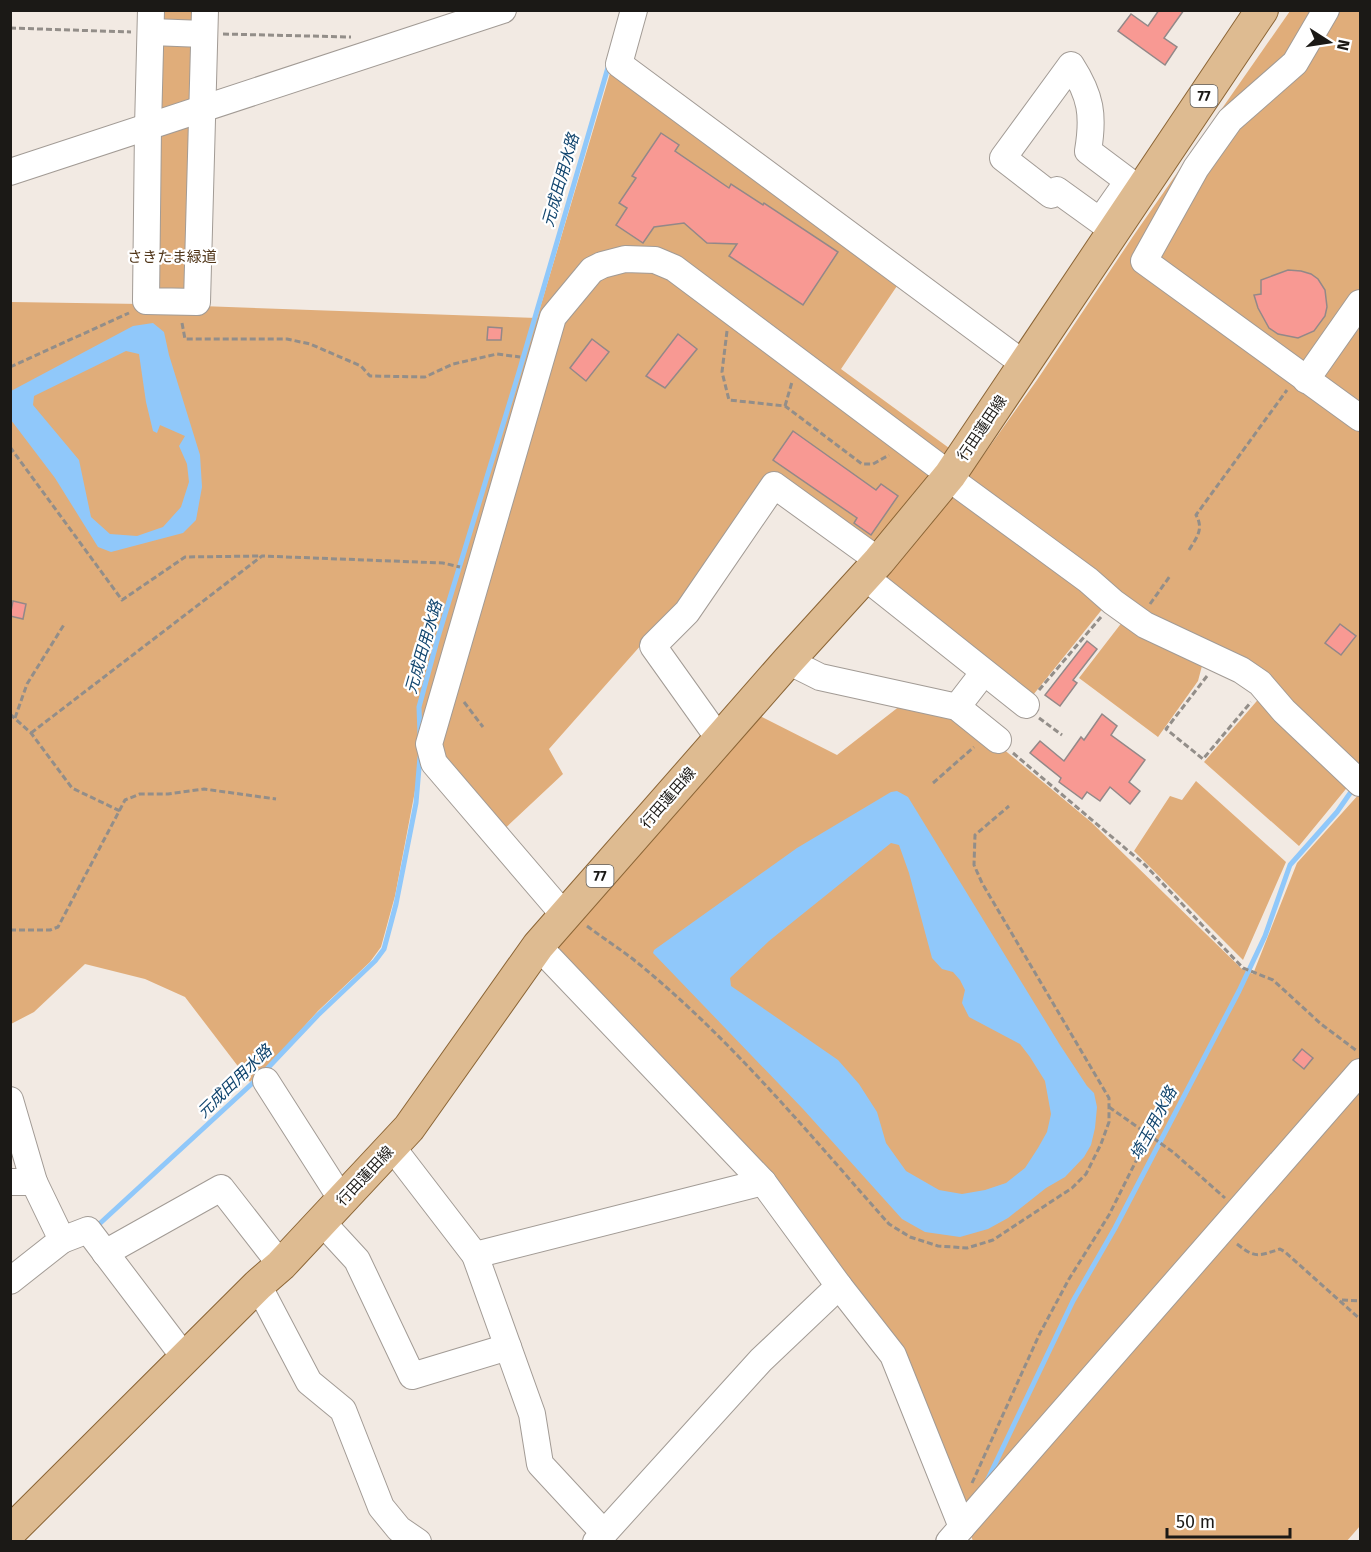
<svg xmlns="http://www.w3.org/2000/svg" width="1371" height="1552" font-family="'Fira Sans','Noto Sans JP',sans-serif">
<rect width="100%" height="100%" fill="#f2eae3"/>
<g fill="#e0ad7a">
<polygon points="148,11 208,11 201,306 537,318 611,70 901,280 841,369 975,467 1037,380 1136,232 1290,11 1360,11 1360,792 1350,784 1299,846 1204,762 1262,695 1203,662 1198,681 1158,737 1079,678 1123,621 1104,607 1029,700 882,581 897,564 774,476 682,612 642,644 549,749 563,774 499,834 437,757 418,757 418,775 395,896 381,947 370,962 318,1011 275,1059 250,1082 185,997 145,979 85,964 34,1012 11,1024 11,302 141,304"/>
<polygon points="905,702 958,713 990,738 1091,822 1242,969 1253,974 1297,863 1360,793 1360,1526 1346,1542 973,1541 899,1355 554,951 760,716 837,755"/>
<polygon points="1196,781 1286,862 1243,960 1134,851 1170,796 1182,800"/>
</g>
<g fill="#90c8fa" fill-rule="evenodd">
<path d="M153 323 164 332 169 355 200 455 202 487 196 520 183 533 111 552 98 547 55 478 11 420V391L133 326ZM126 351 139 354 146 402 153 431 157 433 160 425 185 436 179 446 187 464 189 482 181 507 163 527 137 536 110 534 91 517 79 460 33 405 34 396Z"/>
<path d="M897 791 908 797 1060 1045 1087 1086 1094 1093 1097 1107 1095 1128 1091 1145 1084 1157 1065 1177 1046 1188 1008 1218 988 1229 960 1237 925 1232 902 1219 803 1109 653 953 654 950 797 848 891 792ZM891 843 899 845 909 873 932 958 942 969 953 972 960 980 965 990 962 1003 969 1017 1020 1044 1030 1057 1045 1081 1051 1114 1047 1132 1038 1148 1025 1168 1006 1183 985 1190 962 1194 939 1190 906 1171 886 1143 877 1112 859 1084 838 1060 731 986 730 978 769 941Z"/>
</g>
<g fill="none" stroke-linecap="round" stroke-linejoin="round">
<g stroke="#90c8fa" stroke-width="5">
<polyline points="420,735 419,707 438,637 519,372 609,64"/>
<polyline points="264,1072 318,1015 375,961 384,949 396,904 416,803 420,757"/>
<polyline points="96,1227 257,1079"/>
<polyline points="986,1483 1073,1301 1115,1228 1239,991 1265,936 1290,865 1337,812 1355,786"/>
</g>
</g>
<g fill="#f89993" stroke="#938888" stroke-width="1.5">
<polygon points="1159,10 1184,10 1164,38 1177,47 1165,65 1118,31 1131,14 1148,26"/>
<polygon points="661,133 679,145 675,151 729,188 731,184 763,205 764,203 838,252 803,305 729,256 737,244 707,243 684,223 654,227 643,243 616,225 627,208 619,203 636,178 632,176"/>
<polygon points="1288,270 1301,271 1311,274 1318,279 1325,290 1327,307 1325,316 1314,331 1298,338 1278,334 1269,328 1258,308 1254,295 1261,294 1261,280"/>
<polygon points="488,327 502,328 501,340 487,340"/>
<polygon points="678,334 697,349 665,388 646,376"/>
<polygon points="592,339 609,352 586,381 570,368"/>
<polygon points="793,431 876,490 881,484 898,496 871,535 854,523 857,518 773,460"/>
<polygon points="13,601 26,604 23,619 10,616"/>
<polygon points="1340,624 1356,636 1341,655 1325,643"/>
<polygon points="1087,641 1097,649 1073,680 1077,683 1060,706 1045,695"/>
<polygon points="1102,714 1117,726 1111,735 1145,760 1129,782 1140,791 1130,804 1110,787 1100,801 1087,792 1082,799 1059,782 1061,778 1030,753 1040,741 1064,761 1081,737 1084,740"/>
<polygon points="1302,1049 1313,1058 1304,1069 1293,1060"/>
</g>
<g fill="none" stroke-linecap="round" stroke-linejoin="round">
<defs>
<g id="minor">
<polyline points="151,10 148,127 146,301 197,302 205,10"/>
<polyline points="634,10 619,64 1024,364"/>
<polyline points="1326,10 1295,63 1230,120 1196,168 1144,261 1360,418"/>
<polyline points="151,32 204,34"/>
<path d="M1071 65C1091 96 1094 115 1088 151L1128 181 1100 221 1057 190 1051 195 1003 158Z"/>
<polyline points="10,172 503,10"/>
<polyline points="1306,380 1360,303"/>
<polyline points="865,577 1026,705"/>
<polyline points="788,661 820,677 957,707 998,740"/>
<polyline points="957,707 984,672"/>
<polyline points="720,740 653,646 687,612 774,485 879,561"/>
<polyline points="565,916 434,763 429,744 553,317 592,270 602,265 625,259 655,260 674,268 950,475 957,484 1088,580 1113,602 1145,625 1241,670 1260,683 1284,711 1360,783"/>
<polyline points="538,946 763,1182 839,1286 893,1355 962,1527 949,1542"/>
<polyline points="266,1081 342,1200"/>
<polyline points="10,1100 34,1182"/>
<polyline points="392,1147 475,1255 532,1414 540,1464 604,1533"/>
<polyline points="10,1182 34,1182 62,1240 10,1281"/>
<polyline points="322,1222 357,1260 412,1376 508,1347"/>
<polyline points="62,1240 88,1230 185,1358"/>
<polyline points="105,1253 221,1188 281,1265"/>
<polyline points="475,1255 763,1182"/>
<polyline points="258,1285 309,1382 343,1410 381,1507 399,1529 418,1542"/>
<polyline points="962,1527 1360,1072"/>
<polyline points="596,1542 761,1360 839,1286"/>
</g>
<polyline id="major" points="10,1532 258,1285 281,1265 409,1128 538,946 788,661 879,561 950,475 1262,10"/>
</defs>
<use href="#minor" stroke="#a29b95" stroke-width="28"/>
<use href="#major" stroke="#8b6536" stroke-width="34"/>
<g stroke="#938e89" stroke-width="3" stroke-dasharray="6 3" stroke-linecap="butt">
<polyline points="10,28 131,32"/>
<polyline points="223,34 351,37"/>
<polyline points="182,323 185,339 287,339 310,344 361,366 370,376 425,377 453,364 497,354 520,357"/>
<polyline points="727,331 722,372 729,400 785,406 862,464 873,464 889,455"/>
<polyline points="10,367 129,313"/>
<polyline points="785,406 792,382"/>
<polyline points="10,447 122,600 185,557 260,556"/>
<path d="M1189 550C1197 537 1204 529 1196 515L1287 390"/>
<polyline points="1150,604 1170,576"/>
<polyline points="1207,676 1166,729 1203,759 1251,702"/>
<polyline points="1039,690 1101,617"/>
<polyline points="464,702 483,727"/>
<polyline points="10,714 31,733 72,788 120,811"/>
<polyline points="15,718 27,684 65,623"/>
<polyline points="1039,718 1062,735"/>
<polyline points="31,733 262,556 443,563 460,567"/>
<polyline points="1013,753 1145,865 1243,968 1273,980 1321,1024 1357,1051"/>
<polyline points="933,783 974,747"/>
<path d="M587 926C604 939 622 950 639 964 732 1040 810 1135 889 1224L910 1237 938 1246 967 1248 993 1240 1072 1188 1086 1174 1101 1144 1109 1122V1098L982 883 974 865 975 835 1009 806"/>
<polyline points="10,930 50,930 58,927 125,800 140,794 168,794 204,789 276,799"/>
<polyline points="1109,1107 1173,1152 1225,1198"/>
<path d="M1237 1244C1256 1259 1258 1256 1280 1249L1285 1252 1360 1319"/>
<polyline points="1342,1300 1360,1301"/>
<polyline points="972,1483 1040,1333 1069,1279 1109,1215 1149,1135"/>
</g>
<use href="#minor" stroke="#fff" stroke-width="26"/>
<use href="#major" stroke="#debb91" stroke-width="32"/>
</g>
<g text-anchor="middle" stroke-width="4.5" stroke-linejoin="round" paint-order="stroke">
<g fill="#fff" stroke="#5f5e5c" stroke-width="1.5">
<rect x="1190.5" y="85" width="27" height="22" rx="4.5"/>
<rect x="586.5" y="865" width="27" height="22" rx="4.5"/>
</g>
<g font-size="14" font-weight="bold" fill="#1b1916">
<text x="1204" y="101">77</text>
<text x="600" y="881">77</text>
</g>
<g font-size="15" fill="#4f3417" stroke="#fff">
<text x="172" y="262">さきたま緑道</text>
</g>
<g font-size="15" fill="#1b1916" stroke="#fff">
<text transform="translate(982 428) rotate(-56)" y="5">行田蓮田線</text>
<text transform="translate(668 798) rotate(-49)" y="5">行田蓮田線</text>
<text transform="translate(365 1176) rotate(-47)" y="5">行田蓮田線</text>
</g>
<g font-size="16" font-style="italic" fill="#12466f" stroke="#fff">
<text transform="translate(560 180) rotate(-74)" y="6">元成田用水路</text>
<text transform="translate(423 647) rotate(-74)" y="6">元成田用水路</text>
<text transform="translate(234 1081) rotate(-44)" y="6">元成田用水路</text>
<text transform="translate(1153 1123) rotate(-62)" y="6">埼玉用水路</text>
</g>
</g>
<rect width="1371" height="1552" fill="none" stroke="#1b1916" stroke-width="24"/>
<g transform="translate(1329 42) rotate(102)" stroke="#ffffff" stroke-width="4.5" paint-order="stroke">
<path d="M0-4.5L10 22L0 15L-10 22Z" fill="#1b1916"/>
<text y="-9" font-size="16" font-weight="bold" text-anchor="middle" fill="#1b1916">N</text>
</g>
<path d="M1167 1528v9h123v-9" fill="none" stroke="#1b1916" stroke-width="3"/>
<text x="1176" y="1528" font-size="18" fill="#1b1916" stroke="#ffffff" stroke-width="4.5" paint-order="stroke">50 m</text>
</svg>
